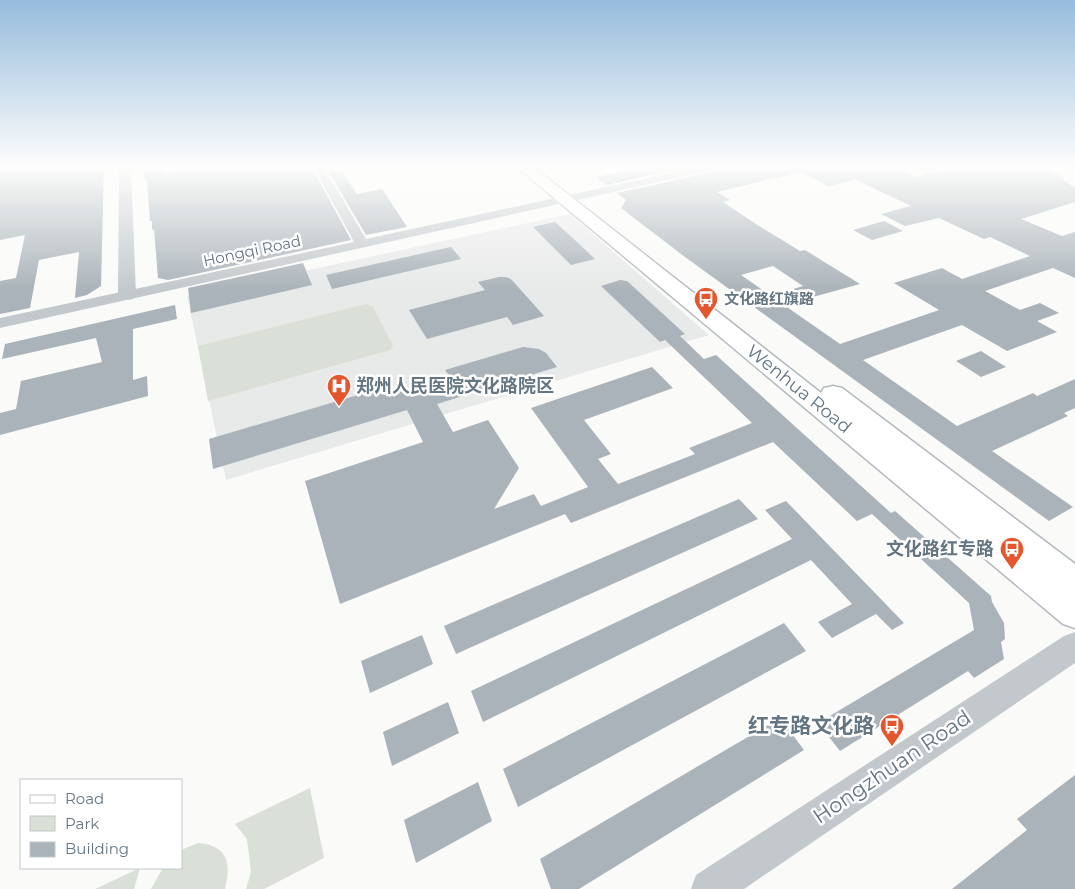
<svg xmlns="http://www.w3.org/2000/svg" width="1075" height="889" font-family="Montserrat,'Noto Sans SC',sans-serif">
<rect width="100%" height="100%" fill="#fafaf8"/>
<polygon fill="#e8e9e9" points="570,214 709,335 226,480 187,296"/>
<g fill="#dadfd7">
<polygon points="366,304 373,307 393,346 390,350 208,401 198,346"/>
<polygon points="310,788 324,858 264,889 246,889 251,872 247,839 235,824"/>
<path d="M198 843C227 845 232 863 225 889H151L163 868H181V850Z"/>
<polygon points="140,868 134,889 95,889"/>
</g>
<g fill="#aab3b9" fill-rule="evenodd">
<polygon points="0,166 104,166 101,286 87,295 75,298 79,252 39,260 30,308 0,314 0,281 16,278 25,235 0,240"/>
<polygon points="144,166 162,166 163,173 202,166 311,166 351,240 168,280 158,278 154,229 152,230 152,221 150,221 147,180 145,181"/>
<polygon points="647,166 692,166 607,185 596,177"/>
<path d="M724 166H892L917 177 958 166H1023L1050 169 1075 188V202L1021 219 1062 236 1075 232V278L1053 268 985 291 1020 310 1040 303 1059 313 1037 321 1057 332 1007 351 962 325 863 360 957 426 1033 393 1037 396 1075 379V408L1064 413 1068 416 992 451 1073 507 1049 521 685 257 621 208 626 200 617 193 717 171ZM801 172 828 186 856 180 911 206 881 214 905 226 939 218 984 239 990 237 1030 256 962 279 942 268 894 283 939 310 840 344 784 305 860 284 805 250 800 251 759 226 723 202 730 200 717 192ZM773 266 803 286 771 296 741 275Z"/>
<polygon points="341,170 357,194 382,189 407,227 366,235 329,172"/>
<polygon points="884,221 903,231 872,240 853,230"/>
<polygon points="555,222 576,241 595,259 571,265 533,227"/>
<polygon points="451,247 461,259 332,289 326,275"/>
<polygon points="303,263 312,285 191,313 188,288"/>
<polygon points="499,277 506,277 511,279 544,316 513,325 507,317 427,339 409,310 485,290 478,282"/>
<polygon points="620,280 627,281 685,334 680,336 704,359 716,355 891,513 895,511 991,596 992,602 1004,623 1005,639 1001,642 1004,659 974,678 968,671 840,751 818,723 974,630 969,603 872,514 857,521 773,442 571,523 565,514 340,604 305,481 423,442 407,410 213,469 209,439 385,387 388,395 450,377 445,370 523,347 539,349 546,353 557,367 437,404 453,432 488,420 519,468 494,509 534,494 541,506 588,487 531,408 652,367 673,388 584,420 611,454 598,459 618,484 695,454 689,448 752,423 665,340 660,342 601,286"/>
<polygon points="175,305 177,319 133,329 133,380 147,376 148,396 0,435 0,413 16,409 21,381 102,362 96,338 2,359 5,344"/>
<polygon points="981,351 1006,367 981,377 956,361"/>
<polygon points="739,499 758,519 456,654 444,626"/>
<polygon points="786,501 904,623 892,630 876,614 832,638 818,622 852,604 811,560 483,722 471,691 792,539 765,510"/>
<polygon points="784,623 806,651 518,807 503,769"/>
<polygon points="422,635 433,664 370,693 361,661"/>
<polygon points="448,702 459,733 392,766 383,732"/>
<polygon points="780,718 804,750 579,889 551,889 540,859"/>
<polygon points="1075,775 1075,889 952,889 1027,830 1017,819"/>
<polygon points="478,782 492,821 416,863 404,820"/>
</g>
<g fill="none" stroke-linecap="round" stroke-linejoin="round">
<defs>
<polygon id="secondary" points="516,166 532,166 821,393 824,388 833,386 842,388 1075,564 1075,628 1063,624"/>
</defs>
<use href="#secondary" stroke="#b3babf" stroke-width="3"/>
<polygon fill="#c3c8cc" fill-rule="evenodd" points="313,166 323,166 366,239 702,166 722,166 717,169 0,328 0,318 354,242"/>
<g fill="#c3c8cc" fill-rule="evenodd">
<polygon points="119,166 131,166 136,295 133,299 127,300 121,299 118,295"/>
<polygon points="1075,632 1075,663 744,889 691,889 696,875 1064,636"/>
</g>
<use href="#secondary" fill="#fff" fill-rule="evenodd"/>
</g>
<linearGradient id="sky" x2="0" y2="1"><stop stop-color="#96bcdc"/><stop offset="0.57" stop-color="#fdfdfc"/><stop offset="1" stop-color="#fdfdfc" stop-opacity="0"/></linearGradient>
<rect width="1075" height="291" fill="url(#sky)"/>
<defs>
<symbol id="bus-pin" viewBox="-11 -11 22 30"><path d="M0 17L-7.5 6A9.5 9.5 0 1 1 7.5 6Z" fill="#e4572e" stroke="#fff"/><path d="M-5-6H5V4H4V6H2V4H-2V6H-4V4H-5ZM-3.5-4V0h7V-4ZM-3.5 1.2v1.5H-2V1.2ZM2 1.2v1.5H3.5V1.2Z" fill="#fff"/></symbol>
<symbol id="hospital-pin" viewBox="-11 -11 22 30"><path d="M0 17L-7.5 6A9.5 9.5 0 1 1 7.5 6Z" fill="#e4572e" stroke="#fff"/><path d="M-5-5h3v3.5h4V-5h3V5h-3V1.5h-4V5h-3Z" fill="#fff"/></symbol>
</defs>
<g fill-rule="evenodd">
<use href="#bus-pin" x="692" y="285" width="28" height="38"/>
<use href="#hospital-pin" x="325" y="372" width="28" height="38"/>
<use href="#bus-pin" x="998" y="535" width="28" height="38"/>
<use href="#bus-pin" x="878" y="712" width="28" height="38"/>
</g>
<g text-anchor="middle" stroke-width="5" stroke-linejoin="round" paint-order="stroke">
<g font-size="15" fill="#657683" stroke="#fff">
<text transform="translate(252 251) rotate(-12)" y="5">Hongqi Road</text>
</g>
<g font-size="15" font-weight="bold" fill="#657683" stroke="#fff" text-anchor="start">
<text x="724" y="304">文化路红旗路</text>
</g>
<g font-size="18" font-weight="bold" fill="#657683" stroke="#fff" text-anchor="start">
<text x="356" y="392">郑州人民医院文化路院区</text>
<text x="994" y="555" text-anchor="end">文化路红专路</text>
</g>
<g font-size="18" fill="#657683" stroke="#fff">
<text transform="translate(799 389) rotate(39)" y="6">Wenhua Road</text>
</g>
<g font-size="21" font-weight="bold" fill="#657683" stroke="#fff" text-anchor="end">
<text x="874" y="733">红专路文化路</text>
</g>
<g font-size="21" fill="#657683" stroke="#fff">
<text transform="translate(892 767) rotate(-34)" y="7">Hongzhuan Road</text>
</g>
</g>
<rect x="20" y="779" width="162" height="90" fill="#ffffff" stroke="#c1c8cd"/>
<rect x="30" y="795" width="25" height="8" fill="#ffffff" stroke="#c1c8cd"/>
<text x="65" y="804" font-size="15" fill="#657683">Road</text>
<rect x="30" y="816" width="25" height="15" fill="#dadfd7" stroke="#c1c8cd"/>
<text x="65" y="829" font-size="15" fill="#657683">Park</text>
<rect x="30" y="842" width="25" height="15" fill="#aab3b9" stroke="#c1c8cd"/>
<text x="65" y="854" font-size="15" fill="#657683">Building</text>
</svg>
